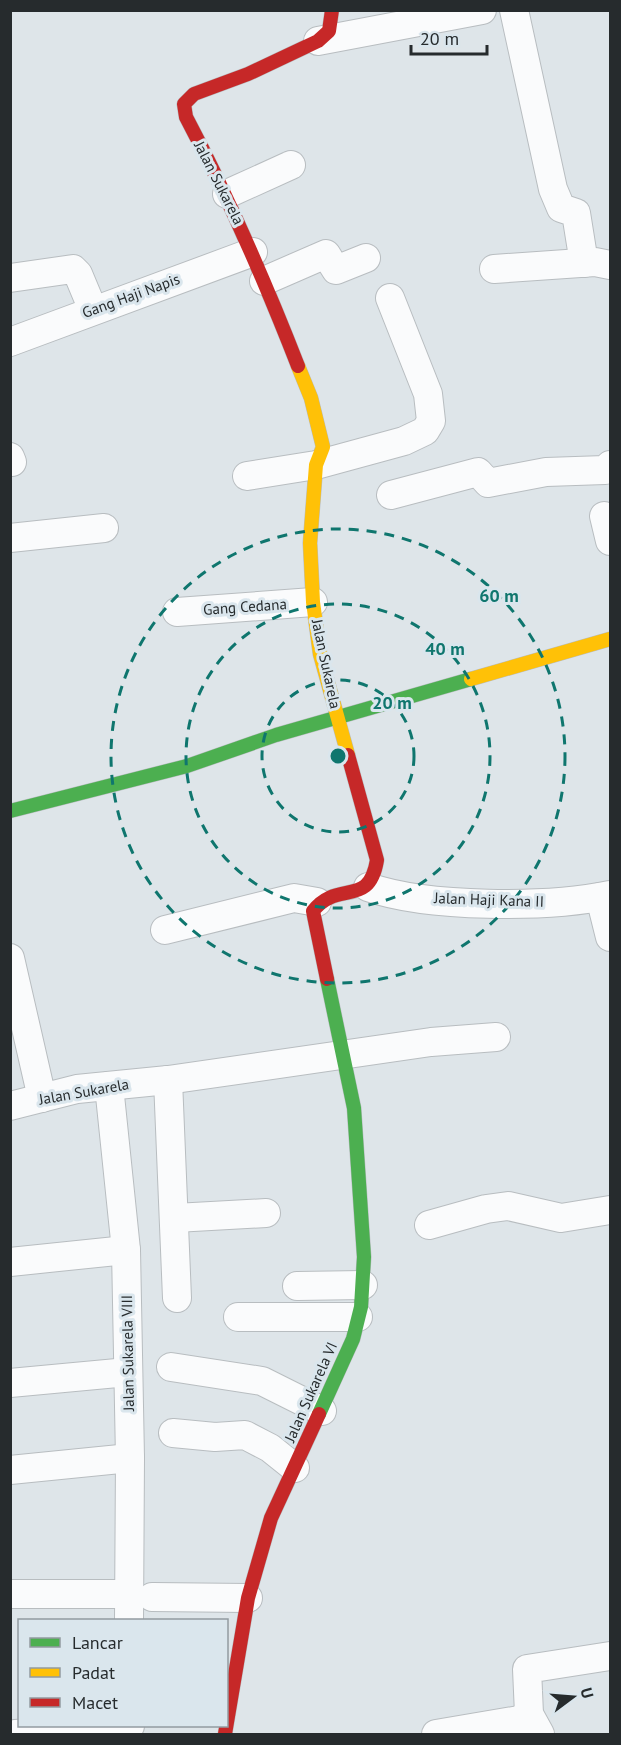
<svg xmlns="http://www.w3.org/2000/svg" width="621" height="1745" font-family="'PT Sans',sans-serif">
<rect width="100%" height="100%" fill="#dee5e9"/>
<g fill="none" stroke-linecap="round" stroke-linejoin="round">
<defs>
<g id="street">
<polyline points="514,10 553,189 561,208 576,213 584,263"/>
<polyline points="318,41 482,10"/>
<polyline points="227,194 291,165"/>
<polyline points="494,269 595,262 610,265"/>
<polyline points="10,278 73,269 78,274 93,310"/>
<polyline points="264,281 326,254 336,270 366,258"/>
<polyline points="10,342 253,252"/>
<polyline points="10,457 12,462"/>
<polyline points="247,476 316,465 404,441 425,431 431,421 428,394 390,298"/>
<polyline points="391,495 478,472 488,483 546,472 605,470 610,465"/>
<polyline points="604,516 610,541"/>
<polyline points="10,538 104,528"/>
<polyline points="177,612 313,602"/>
<path d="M368 887C428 908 548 908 610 895"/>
<polyline points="600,897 610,937"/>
<polyline points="165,930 294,898 317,902"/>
<polyline points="10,958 42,1098"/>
<polyline points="168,1080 177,1298"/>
<polyline points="109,1086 126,1250 130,1458 129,1620"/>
<polyline points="10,1106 77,1089 168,1080 431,1042 496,1037"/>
<polyline points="175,1218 266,1213"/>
<polyline points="429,1225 486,1209 508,1206 561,1218 610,1210"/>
<polyline points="10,1262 126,1250"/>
<polyline points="297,1286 363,1285"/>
<polyline points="238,1317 358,1317"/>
<polyline points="171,1367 262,1381 322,1411"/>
<polyline points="10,1383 128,1372"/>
<polyline points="173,1433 215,1437 245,1435 270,1448 295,1468"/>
<polyline points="10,1470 130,1458"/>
<polyline points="10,1594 129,1594"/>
<polyline points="152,1597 248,1598"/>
<polyline points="15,1734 130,1726"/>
<polyline points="436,1734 519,1720 529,1714"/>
<polyline points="540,1734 529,1714 527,1669 610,1656"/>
</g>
<g id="fast">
<polyline points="10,811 187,766 276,735 471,679"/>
<polyline points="319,1414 353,1339 361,1307 364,1257 354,1108 327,979"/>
</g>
<g id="slow">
<polyline points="298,366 311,398 323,447 316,465 310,543 313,602 320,654 348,755"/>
<polyline points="471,679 610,639"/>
</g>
<g id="jam">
<path d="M298 366C264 279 230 200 186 117L184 104 194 94 248 74 318 41 329 31 332 10"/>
<path d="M327 979 313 911C338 879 369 909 377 860L348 755"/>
<polyline points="225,1734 248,1598 271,1518 319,1414"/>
</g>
</defs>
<use href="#street" stroke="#b8bdc0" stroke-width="30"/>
<use href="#fast" stroke="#b8bdc0" stroke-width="15"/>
<use href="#slow" stroke="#b8bdc0" stroke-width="15"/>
<use href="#jam" stroke="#b8bdc0" stroke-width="15"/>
<use href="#street" stroke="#fafbfc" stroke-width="28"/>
<use href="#fast" stroke="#4caf50" stroke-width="14"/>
<use href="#slow" stroke="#ffc107" stroke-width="14"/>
<use href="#jam" stroke="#c62828" stroke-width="14"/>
</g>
<g fill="none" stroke="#0f766e" stroke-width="3" stroke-dasharray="10 8">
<circle cx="338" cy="756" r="76"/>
<circle cx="338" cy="756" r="152"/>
<circle cx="338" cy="756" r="227"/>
</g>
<g text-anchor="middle" stroke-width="6" stroke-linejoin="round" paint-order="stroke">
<g font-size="15" fill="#262b2d" stroke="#dae6ed">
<text transform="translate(219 183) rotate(63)" y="5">Jalan Sukarela</text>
<text transform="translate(131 296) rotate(-20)" y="5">Gang Haji Napis</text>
<text transform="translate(245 607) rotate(-4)" y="5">Gang Cedana</text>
<text transform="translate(326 664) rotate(78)" y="5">Jalan Sukarela</text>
<text transform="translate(489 900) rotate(2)" y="5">Jalan Haji Kana II</text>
<text transform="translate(84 1092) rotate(-10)" y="5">Jalan Sukarela</text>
<text transform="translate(128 1353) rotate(-91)" y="5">Jalan Sukarela VIII</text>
<text transform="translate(311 1392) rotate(-66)" y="5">Jalan Sukarela VI</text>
</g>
</g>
<circle cx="338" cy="756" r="9" fill="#0f766e" stroke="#dae6ed" stroke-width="3"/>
<g font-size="18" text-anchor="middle" font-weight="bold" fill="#0f766e" stroke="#dae6ed" stroke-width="6" stroke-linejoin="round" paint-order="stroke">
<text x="499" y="602">60 m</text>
<text x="445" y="655">40 m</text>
<text x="392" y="709">20 m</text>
</g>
<rect width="621" height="1745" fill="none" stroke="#262b2d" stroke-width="24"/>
<rect x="18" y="1619" width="210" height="108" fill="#dae6ed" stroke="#929ba0" stroke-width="1.5"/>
<rect x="30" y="1638" width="30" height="9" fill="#4caf50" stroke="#929ba0" stroke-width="1.5"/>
<text x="72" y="1649" font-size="18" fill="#262b2d">Lancar</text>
<rect x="30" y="1668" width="30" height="9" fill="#ffc107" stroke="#929ba0" stroke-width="1.5"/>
<text x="72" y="1679" font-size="18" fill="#262b2d">Padat</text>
<rect x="30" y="1698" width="30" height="9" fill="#c62828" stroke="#929ba0" stroke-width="1.5"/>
<text x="72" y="1709" font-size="18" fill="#262b2d">Macet</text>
<g transform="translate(573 1697) rotate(74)" stroke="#dae6ed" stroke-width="4.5" paint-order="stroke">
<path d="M0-4.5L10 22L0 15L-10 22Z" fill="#262b2d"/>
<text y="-9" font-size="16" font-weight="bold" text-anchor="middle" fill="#262b2d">U</text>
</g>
<path d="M411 45v9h76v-9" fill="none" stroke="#262b2d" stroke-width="3"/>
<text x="420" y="45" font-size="18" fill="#262b2d" stroke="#dae6ed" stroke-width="4.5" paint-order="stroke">20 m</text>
</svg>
